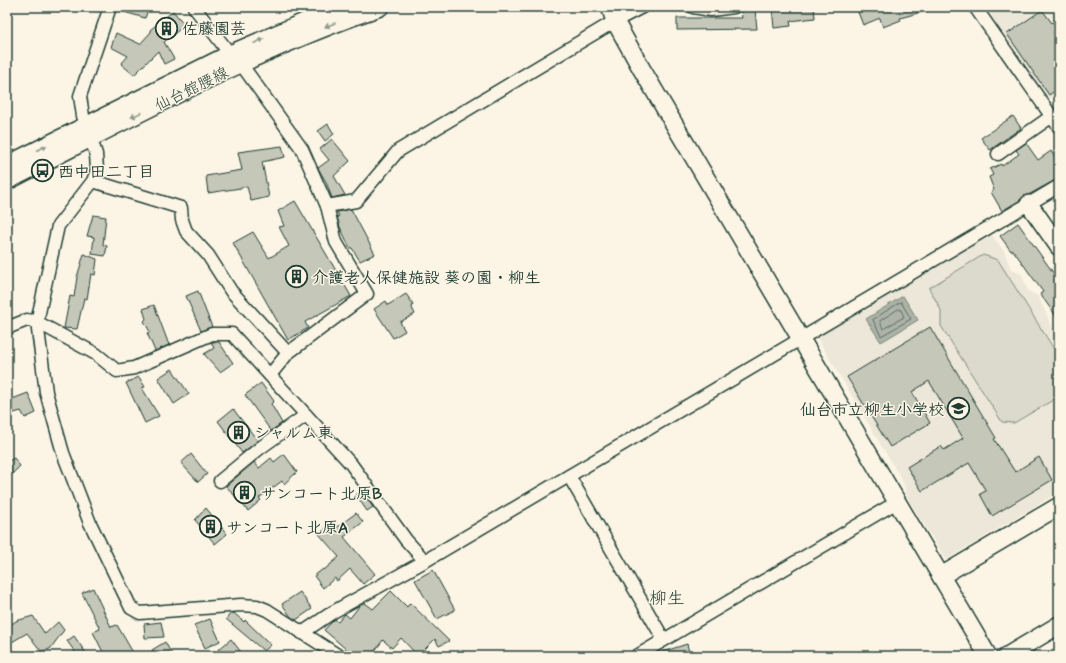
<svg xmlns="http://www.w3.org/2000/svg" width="1066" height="663" font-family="Mynerve,'Klee One',sans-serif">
<rect width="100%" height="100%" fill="#fcf5e5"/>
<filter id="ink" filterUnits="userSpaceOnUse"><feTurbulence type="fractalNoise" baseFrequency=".025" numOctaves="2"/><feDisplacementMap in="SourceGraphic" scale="8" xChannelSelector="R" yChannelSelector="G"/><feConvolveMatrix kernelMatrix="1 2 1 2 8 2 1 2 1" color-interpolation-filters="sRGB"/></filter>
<g filter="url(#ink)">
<g fill="#ece7d8">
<polygon points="982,7 1043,7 1059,31 1059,92 1047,101"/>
<polygon points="1044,7 1059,7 1059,29"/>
<polygon points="991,234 1004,251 1011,269 1022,275 1028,291 1038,296 1053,329 1059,329 1059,492 946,560 908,499 903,482 816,336"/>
</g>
<polygon fill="#dcdacc" stroke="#7e8c80" points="983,255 998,260 1059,357 1059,387 1053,400 1014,423 1002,422 941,326 941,310 929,288"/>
<polygon fill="#aeb3a7" stroke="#758479" points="903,296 918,320 881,342 866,319"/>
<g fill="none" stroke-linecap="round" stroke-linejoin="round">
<g stroke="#586c62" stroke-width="1">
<polygon points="901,302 911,319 881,336 873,320"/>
<polygon points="899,309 901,310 904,317 883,329 880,321"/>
</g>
</g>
<g fill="#c5c7b9" stroke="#1f3d34">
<polygon points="117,7 149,7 145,18 117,10"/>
<polygon points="772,7 814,7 815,18 790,21 791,26 774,28"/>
<polygon points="856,7 929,7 929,10 900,18 901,20 883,27 880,18 863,25"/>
<polygon points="755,10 757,29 677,30 677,18 742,18 741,11"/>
<polygon points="1042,10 1052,23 1059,18 1059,88 1049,95 1007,34"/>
<polygon points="173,11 185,25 164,42 174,59 164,64 158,51 134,75 121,64 128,56 111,47 116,33 140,44 151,32 150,30"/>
<polygon points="1013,116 1021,128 990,150 981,138"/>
<polygon points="328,124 334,134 325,141 318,131"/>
<polygon points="332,139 350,161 334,176 345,195 332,198 326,182 318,168 329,160 320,149"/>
<polygon points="1026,143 1038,160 1051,151 1059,164 1059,178 1030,194 1024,196 1020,200 1002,211 991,192 994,190 989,177 993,175 990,169 1001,164 1002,166 1019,154 1016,150"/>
<polygon points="282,146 285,157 262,162 269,197 251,201 247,187 208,193 206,176 242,170 238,152"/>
<polygon points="295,201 351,296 305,322 308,328 288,340 233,243 253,232 269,258 289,246 279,227 284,226 278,211"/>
<polygon points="351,209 375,254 360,261 352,248 350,248 340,227 337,217 339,216 337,212"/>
<polygon points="93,215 106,217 103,245 107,246 105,256 92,254 94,237 87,236"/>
<polygon points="1018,223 1059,281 1059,320 1040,294 1043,292 1013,250 1011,251 1000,236"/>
<polygon points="84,254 97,259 95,275 91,274 87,299 84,298 77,329 64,328 70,296 74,297 77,277"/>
<polygon points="198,291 212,327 201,331 186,296"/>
<polygon points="406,294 413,304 412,308 415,314 400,322 405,331 393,338 374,309 386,301 388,305"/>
<polygon points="154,305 169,345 155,351 147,333 150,332 144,321 146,319 143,309"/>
<polygon points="930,327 996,438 994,439 1015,472 1039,457 1052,480 992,516 980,494 986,491 969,463 922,491 907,467 941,446 944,450 963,438 929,381 912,392 930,423 890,447 847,377"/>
<polygon points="211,342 219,342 233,363 220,372 204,354 214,348"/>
<polygon points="172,369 189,394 174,404 158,378"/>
<polygon points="139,377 145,387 142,388 159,416 145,423 126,383"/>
<polygon points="261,383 274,401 271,404 282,423 271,431 245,395"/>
<polygon points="28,393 36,413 25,418 21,411 7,415 7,401"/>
<polygon points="233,409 258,441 242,453 218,421"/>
<polygon points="191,454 207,474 198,482 181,463"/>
<polygon points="284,454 297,472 284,484 282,481 259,498 261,500 248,511 226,486 254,462 259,468 271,458 274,462"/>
<polygon points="14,458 20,466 7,479 7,462"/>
<polygon points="361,491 373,507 367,511 356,495"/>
<polygon points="206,508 227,534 215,544 195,520"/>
<polygon points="356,513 363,522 344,537 375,574 363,584 350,569 337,581 335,578 323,588 314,576 323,569 324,570 339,557 319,534 332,523 336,528"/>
<polygon points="433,570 455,610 437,619 415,580"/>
<polygon points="93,588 111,627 117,625 135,656 105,656 93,632 100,629 82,593"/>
<polygon points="391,591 407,607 410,603 449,641 439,646 435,639 418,656 401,638 392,648 383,640 371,656 354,656 324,630 335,619 338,622 345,614 350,618 360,605 365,603 373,609"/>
<polygon points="300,592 312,609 296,620 291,617 282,604"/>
<polygon points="231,613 234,613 244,622 245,620 271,645 264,651 226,619"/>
<polygon points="33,616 45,634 58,622 64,630 50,649 41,651 27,633 7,645 7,627 16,621"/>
<polygon points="210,619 220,641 205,648 194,625"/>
<polygon points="161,622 164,637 145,638 144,624"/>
<polygon points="74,636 88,656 78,656 67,641"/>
<polygon points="231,639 244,656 221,656 217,651"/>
<polygon points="165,642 173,656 155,656 152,650"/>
<polygon points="687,644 690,656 657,656 656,654"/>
</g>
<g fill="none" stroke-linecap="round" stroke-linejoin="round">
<defs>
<g id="street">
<polyline points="110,7 80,96 83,116 96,154 97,170 93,181 58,226 37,322 46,392 63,453 90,523 131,608 140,613 241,605 257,606 267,610 339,656"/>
<polyline points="194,7 230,54"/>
<polyline points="693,7 711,10 734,7"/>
<polyline points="975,7 1059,127"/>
<polyline points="241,64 302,149 327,206"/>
<polyline points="998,154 1052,116"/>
<polyline points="93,181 181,208 182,220 186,231 208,255 231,291 288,353"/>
<polyline points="7,328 27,320 37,322 96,354 117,371 134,368 212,334 232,334 351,464 406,540 425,561"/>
<polyline points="270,375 288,353 367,294 336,242 327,206 356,201 398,151 615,21 642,7"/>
<polyline points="569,476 664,640"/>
<polyline points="220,481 260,448 306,415"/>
<polyline points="302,633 333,612 425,561 1059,186"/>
<polyline points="637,656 897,502"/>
</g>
<g id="secondary">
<polyline points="610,7 615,21 641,68 988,656"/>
<polyline points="7,165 230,54 339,7"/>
<path d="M7 181C129 119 250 52 380 7"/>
<polyline points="1029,204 1059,247"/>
<polyline points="941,576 1059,506"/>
<polyline points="1007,656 1059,625"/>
</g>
</defs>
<use href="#street" stroke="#1f3d34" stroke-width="15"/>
<use href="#secondary" stroke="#1f3d34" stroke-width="20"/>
<use href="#street" stroke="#fcf5e5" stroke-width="12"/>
<use href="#secondary" stroke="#fcf5e5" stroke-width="17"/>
</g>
<defs><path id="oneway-solid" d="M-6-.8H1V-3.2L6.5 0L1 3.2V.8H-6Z"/></defs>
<g fill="#8e998c">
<use href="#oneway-solid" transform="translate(330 25) rotate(157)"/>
<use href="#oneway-solid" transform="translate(259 41) rotate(-25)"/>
<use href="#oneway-solid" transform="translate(136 115) rotate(154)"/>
<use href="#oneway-solid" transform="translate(42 148) rotate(-26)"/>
</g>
</g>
<defs>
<symbol id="building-ring" viewBox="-11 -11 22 22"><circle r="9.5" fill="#fcf5e5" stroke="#1f3d34" stroke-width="1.5"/><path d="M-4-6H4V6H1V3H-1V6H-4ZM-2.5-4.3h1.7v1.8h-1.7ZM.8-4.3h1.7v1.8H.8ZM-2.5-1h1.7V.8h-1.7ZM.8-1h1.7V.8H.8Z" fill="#1f3d34"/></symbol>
<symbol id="bus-ring" viewBox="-11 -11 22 22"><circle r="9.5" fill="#fcf5e5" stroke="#1f3d34" stroke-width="1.5"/><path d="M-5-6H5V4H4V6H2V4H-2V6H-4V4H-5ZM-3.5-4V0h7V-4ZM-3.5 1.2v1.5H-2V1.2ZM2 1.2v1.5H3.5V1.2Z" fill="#1f3d34"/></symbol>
<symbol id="school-ring" viewBox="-11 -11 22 22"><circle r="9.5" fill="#fcf5e5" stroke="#1f3d34" stroke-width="1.5"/><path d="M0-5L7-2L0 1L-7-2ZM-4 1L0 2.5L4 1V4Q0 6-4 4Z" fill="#1f3d34"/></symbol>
</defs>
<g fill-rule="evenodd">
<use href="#building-ring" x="154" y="16" width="25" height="25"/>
<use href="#bus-ring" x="30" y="158" width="25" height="25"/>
<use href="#building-ring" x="284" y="264" width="25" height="25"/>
<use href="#school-ring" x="946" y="396" width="25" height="25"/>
<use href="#building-ring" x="226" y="420" width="25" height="25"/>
<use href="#building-ring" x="232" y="480" width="25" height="25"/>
<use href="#building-ring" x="198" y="514" width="25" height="25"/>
</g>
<g text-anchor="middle" stroke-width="3" stroke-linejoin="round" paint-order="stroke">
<g font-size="16" font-weight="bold" fill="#1f3d34" stroke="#fcf5e5" text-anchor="start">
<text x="182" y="34">佐藤園芸</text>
<text x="58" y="177">西中田二丁目</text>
<text x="312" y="283">介護老人保健施設 葵の園・柳生</text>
<text x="944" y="415" text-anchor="end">仙台市立柳生小学校</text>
<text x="254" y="438">シャルム東</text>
<text x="260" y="499">サンコート北原B</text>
<text x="226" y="533">サンコート北原A</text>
</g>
<g font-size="16" fill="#1f3d34" stroke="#fcf5e5">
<text transform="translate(191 88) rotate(-26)" y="6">仙台館腰線</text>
</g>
<g font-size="18" fill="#1f3d34" stroke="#fcf5e5">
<text x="667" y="604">柳生</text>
</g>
</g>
<rect width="1066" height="663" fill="none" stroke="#fcf5e5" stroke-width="24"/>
<rect x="12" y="12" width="1042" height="639" fill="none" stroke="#1f3d34" stroke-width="1.5" filter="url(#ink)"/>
</svg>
